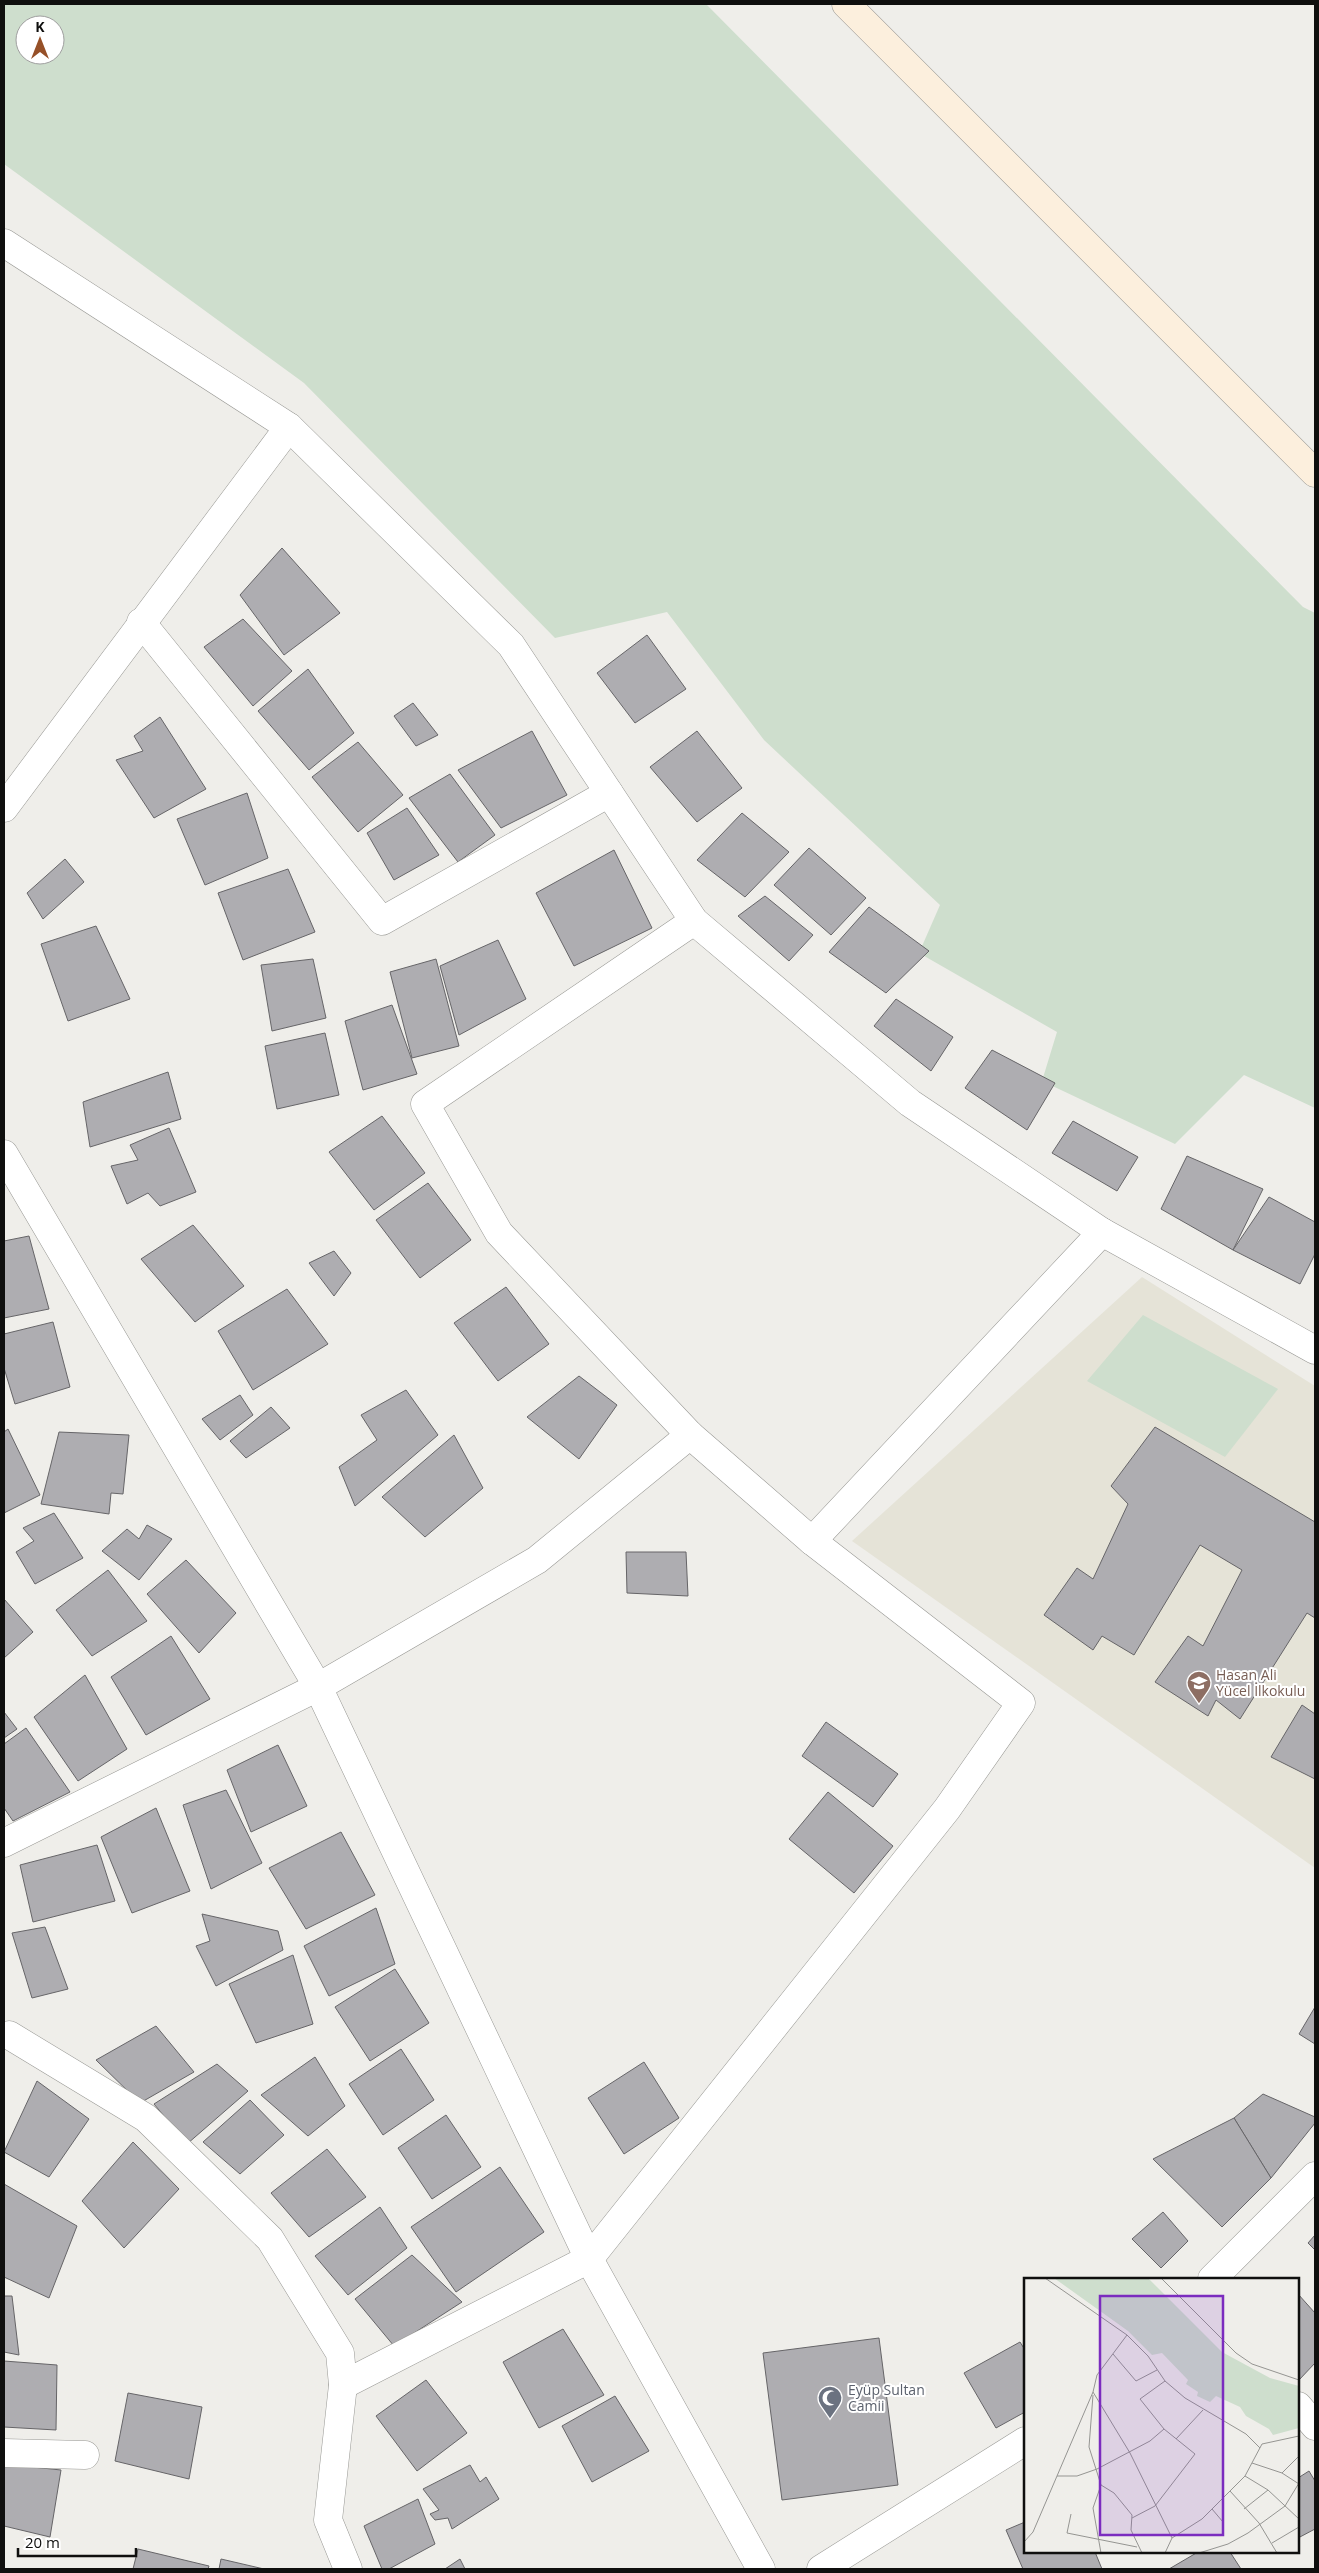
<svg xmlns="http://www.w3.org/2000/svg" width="1319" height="2573" font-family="'Open Sans',sans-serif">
<rect width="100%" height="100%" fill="#efeeea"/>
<polygon fill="#e5e3d7" points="1142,1277 1315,1386 1315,1868 852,1541"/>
<g fill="#cedecd" fill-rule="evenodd">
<path d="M4 4H706L1303 607 1315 613V1108L1244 1075 1175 1144 1042 1081 1057 1032 919 953 940 905 764 740 667 612 555 638 304 383 4 164ZM25 25H55V55H25Z"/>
<polygon points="1143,1315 1278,1389 1225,1457 1087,1381"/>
</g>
<g fill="#aeadb1" stroke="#666568">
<polygon points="282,548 340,613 284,655 240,595"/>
<polygon points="243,619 292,671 253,706 204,647"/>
<polygon points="647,635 686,689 635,723 597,673"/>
<polygon points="308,669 354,733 309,770 258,711"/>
<polygon points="413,703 438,735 416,746 394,716"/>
<polygon points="160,717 206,789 154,818 116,760 143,751 134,736"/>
<polygon points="532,731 567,795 501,828 458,770"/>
<polygon points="697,731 742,788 697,822 650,767"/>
<polygon points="358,742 403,795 358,832 312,777"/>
<polygon points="450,774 495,835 458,862 409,798"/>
<polygon points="247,793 268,858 205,885 177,819"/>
<polygon points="407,808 439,855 394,880 367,833"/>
<polygon points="742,813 789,852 745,897 697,860"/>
<polygon points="809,848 866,898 831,935 774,885"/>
<polygon points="614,850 652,928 574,966 536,893"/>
<polygon points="65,859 84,882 43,919 27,893"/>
<polygon points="288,869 315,932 243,960 218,893"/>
<polygon points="765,896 813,935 789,961 738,916"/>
<polygon points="869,907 929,951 886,993 829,952"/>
<polygon points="96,926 130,999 68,1021 41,944"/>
<polygon points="498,940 526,999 459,1035 440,966"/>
<polygon points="313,959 326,1018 272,1031 261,965"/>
<polygon points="436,959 459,1046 412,1058 390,972"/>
<polygon points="896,999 953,1037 931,1071 874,1026"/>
<polygon points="392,1005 417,1074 363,1090 345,1021"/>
<polygon points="325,1033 339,1095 277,1109 265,1046"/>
<polygon points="992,1050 1055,1083 1027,1130 965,1088"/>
<polygon points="168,1072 181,1119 90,1147 83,1102"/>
<polygon points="382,1116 425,1173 374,1210 329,1152"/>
<polygon points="1073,1121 1138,1157 1117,1191 1052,1153"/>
<polygon points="169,1128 196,1192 160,1206 148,1193 127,1204 111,1166 138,1160 130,1145"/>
<polygon points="1187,1156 1263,1189 1233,1250 1161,1209"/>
<polygon points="428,1183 471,1240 420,1278 376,1220"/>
<polygon points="1269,1197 1315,1222 1315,1254 1300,1284 1233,1250"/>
<polygon points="193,1225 244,1286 195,1322 141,1259"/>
<polygon points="29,1236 49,1309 4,1318 4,1241"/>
<polygon points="334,1251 351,1273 334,1296 309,1263"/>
<polygon points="506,1287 549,1344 498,1381 454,1323"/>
<polygon points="287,1289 328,1344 253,1390 218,1331"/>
<polygon points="53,1322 70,1387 15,1404 4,1368 4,1334"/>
<polygon points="579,1376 617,1405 579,1459 527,1417"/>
<polygon points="406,1390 438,1435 355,1506 339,1467 377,1440 361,1415"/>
<polygon points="240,1395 253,1415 220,1440 202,1419"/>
<polygon points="271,1407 290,1428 246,1458 230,1441"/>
<polygon points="1155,1427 1315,1522 1315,1618 1307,1613 1240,1719 1216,1700 1208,1716 1155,1682 1188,1636 1203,1646 1242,1570 1200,1545 1134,1655 1102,1636 1093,1650 1044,1615 1077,1568 1093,1579 1128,1504 1111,1486"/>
<polygon points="8,1429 40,1495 4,1513 4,1432"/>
<polygon points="59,1432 129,1435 123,1494 111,1493 109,1514 41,1504"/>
<polygon points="454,1435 483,1488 425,1537 382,1497"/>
<polygon points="54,1513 83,1558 35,1584 16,1552 34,1541 23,1528"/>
<polygon points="147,1525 172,1539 139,1580 102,1551 127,1529 139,1539"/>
<polygon points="626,1552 686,1552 688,1596 627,1593"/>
<polygon points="186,1560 236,1613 199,1653 147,1594"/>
<polygon points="108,1570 147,1621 92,1656 56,1610"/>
<polygon points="4,1599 33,1632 4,1658"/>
<polygon points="171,1636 210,1699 146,1735 111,1677"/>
<polygon points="85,1675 127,1749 78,1781 34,1717"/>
<polygon points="1302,1705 1315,1714 1315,1779 1271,1757"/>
<polygon points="4,1712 17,1729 4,1738"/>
<polygon points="826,1722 898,1774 873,1807 802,1756"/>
<polygon points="26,1728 70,1792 13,1821 4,1808 4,1744"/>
<polygon points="278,1745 307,1806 251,1832 227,1770"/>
<polygon points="226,1790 262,1863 211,1889 183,1805"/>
<polygon points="828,1792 893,1846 854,1893 789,1839"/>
<polygon points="156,1808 190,1891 132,1913 101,1837"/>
<polygon points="341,1832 375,1895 306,1929 269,1868"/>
<polygon points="97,1845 115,1901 33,1922 20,1865"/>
<polygon points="376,1908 395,1964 329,1996 304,1946"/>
<polygon points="202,1914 278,1931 283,1950 216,1986 196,1946 210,1941"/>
<polygon points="45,1927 68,1989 32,1998 12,1933"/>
<polygon points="293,1955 313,2024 256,2043 229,1984"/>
<polygon points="395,1969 429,2023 370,2061 335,2007"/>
<polygon points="1315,2007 1315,2044 1299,2034"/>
<polygon points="156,2026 194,2072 140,2103 96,2060"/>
<polygon points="401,2049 434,2100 383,2135 349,2084"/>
<polygon points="315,2057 345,2106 308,2136 261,2095"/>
<polygon points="644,2062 679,2118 624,2154 588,2098"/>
<polygon points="217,2064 248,2091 187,2144 154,2104"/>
<polygon points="37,2081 89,2119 49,2177 4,2152"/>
<polygon points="1263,2094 1315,2117 1315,2123 1271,2178 1234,2118"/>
<polygon points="250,2100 284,2135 240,2174 203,2142"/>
<polygon points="446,2115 481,2167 432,2199 398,2148"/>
<polygon points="1234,2118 1271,2178 1222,2227 1153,2159"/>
<polygon points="133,2142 179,2189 124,2248 82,2201"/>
<polygon points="327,2149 366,2197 309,2237 271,2193"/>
<polygon points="500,2167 544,2232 456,2292 411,2227"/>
<polygon points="4,2184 77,2226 49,2298 4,2277"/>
<polygon points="380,2207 407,2248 348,2295 315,2256"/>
<polygon points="1163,2212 1188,2241 1161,2268 1132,2239"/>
<polygon points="1315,2235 1315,2250 1308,2243"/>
<polygon points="412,2255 462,2302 394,2346 355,2299"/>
<polygon points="1298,2294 1315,2313 1315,2363 1299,2380"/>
<polygon points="4,2296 12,2296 19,2355 4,2352"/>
<polygon points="563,2329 604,2395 539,2428 503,2362"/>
<polygon points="879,2338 898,2485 782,2500 763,2353"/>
<polygon points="1020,2342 1025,2350 1025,2412 996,2428 964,2373"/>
<polygon points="4,2361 57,2365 56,2430 4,2427"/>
<polygon points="426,2380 467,2433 417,2471 376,2416"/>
<polygon points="128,2393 202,2407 189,2479 115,2461"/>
<polygon points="615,2396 649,2451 592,2482 562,2426"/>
<polygon points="4,2464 61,2470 50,2537 4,2526"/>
<polygon points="470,2465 480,2482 486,2477 499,2499 452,2529 448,2518 435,2520 430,2514 439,2510 423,2489"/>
<polygon points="1309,2471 1315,2481 1315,2529 1298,2538 1298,2478"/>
<polygon points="418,2499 435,2544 389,2569 382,2569 364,2526"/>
<polygon points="1025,2522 1025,2552 1095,2552 1102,2569 1023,2569 1006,2530"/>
<polygon points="138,2549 209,2566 208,2569 133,2569"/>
<polygon points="1198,2552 1230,2552 1241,2569 1169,2569"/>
<polygon points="221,2559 264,2569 219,2569"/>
<polygon points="460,2559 465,2569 445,2569"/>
</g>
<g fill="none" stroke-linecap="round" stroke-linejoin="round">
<defs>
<g id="street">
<polyline points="4,243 289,427 511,645 694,921 910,1103 1102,1232 1315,1350"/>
<polyline points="141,622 382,921 609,793"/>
<polyline points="4,808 289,427"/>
<polyline points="4,1154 318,1687 589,2259 761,2569"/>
<polyline points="812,1541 1102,1232"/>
<polyline points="4,1843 318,1687 537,1560 690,1435"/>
<polyline points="9,2035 146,2118 270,2239 340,2353 343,2385 328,2520 348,2569"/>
<polyline points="1212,2279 1315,2176"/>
<polyline points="343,2385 589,2259 947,1809 1021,1703 812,1541 690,1435 499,1233 425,1104 694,921"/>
<polyline points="1298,2406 1315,2426"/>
<polyline points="4,2453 85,2455"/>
<polyline points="821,2569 1025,2441"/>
</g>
<polyline id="secondary" points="846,4 1315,473"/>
</defs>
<use href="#street" stroke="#989894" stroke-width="29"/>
<use href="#secondary" stroke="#989894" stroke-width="29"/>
<use href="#street" stroke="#fff" stroke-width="28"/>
<use href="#secondary" stroke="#fcefdd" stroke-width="28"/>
</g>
<defs>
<symbol id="school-pin" viewBox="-11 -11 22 30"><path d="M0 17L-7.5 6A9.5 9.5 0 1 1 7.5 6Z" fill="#8d6e63" stroke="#fff"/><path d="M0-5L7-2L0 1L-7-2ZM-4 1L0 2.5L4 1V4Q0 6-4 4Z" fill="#fff"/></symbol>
<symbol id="mosque-pin" viewBox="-11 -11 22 30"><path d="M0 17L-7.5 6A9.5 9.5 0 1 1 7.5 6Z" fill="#6b7280" stroke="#fff"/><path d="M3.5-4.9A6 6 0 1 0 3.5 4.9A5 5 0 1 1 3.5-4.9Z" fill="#fff"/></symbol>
</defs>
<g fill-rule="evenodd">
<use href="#school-pin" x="1185" y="1669" width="28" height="38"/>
<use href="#mosque-pin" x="816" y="2384" width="28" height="38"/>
</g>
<g text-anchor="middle" stroke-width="4" stroke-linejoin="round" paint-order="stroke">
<g font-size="14" fill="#785e54" stroke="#fff" text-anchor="start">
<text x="1216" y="1680">Hasan Ali<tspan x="1216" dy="16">Yücel İlkokulu</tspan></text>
</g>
<g font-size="14" fill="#5b616d" stroke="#fff" text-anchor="start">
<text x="848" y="2395">Eyüp Sultan<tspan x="848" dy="16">Camii</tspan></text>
</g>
</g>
<g transform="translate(1024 2278)">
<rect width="275" height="275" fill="#efeeea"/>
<path d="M30 0H124L198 74 246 100 275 108V150L249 157 245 151 222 138 216 129 192 118 186 124 173 118 174 114 162 106 164 102 138 75 128 77 104 53Z" fill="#cedecd"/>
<path fill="none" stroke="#959592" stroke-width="1" d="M21 0 103 57 124 78 141 103 161 120 222 156 236 170M137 0 212 75 228 86 275 102M103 57 73 97 69 114 106 175 148 260M89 76 112 103 133 92M69 117 65 169 77 207 69 230 77 275M152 161 179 132M228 185 258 195 275 206M258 195 275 178M33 198H53L73 191 126 163 140 151M221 198 244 212 275 241M77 207 90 215 108 237 107 252 118 275M206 213 235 245 253 275M188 231 199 244M220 231 244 212M47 236 43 255 113 269M108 240 131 228 171 176 140 151 116 121 141 103M0 264 9 254 69 114M248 265 275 249M141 275 148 260 178 241 221 198 238 166 275 158M175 275 204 266 224 255 261 228 275 205"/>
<path fill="#7b2cbf" fill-opacity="0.15" stroke="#7b2cbf" stroke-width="2.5" d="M76 18H199V257H76Z"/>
<rect width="275" height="275" fill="none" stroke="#0f0f0e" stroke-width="2.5"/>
</g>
<rect width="1319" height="2573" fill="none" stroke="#0f0f0e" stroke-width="10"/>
<g transform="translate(40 40)"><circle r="24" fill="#ffffff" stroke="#9f9f9f"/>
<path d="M0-4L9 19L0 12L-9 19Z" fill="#965028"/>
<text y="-8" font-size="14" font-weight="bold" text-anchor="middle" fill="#0f0f0e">K</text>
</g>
<path d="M18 2548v8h118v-8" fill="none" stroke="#0f0f0e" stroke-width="2.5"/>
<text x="25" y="2548" font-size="15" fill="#0f0f0e" stroke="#ffffff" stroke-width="4" paint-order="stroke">20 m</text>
</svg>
